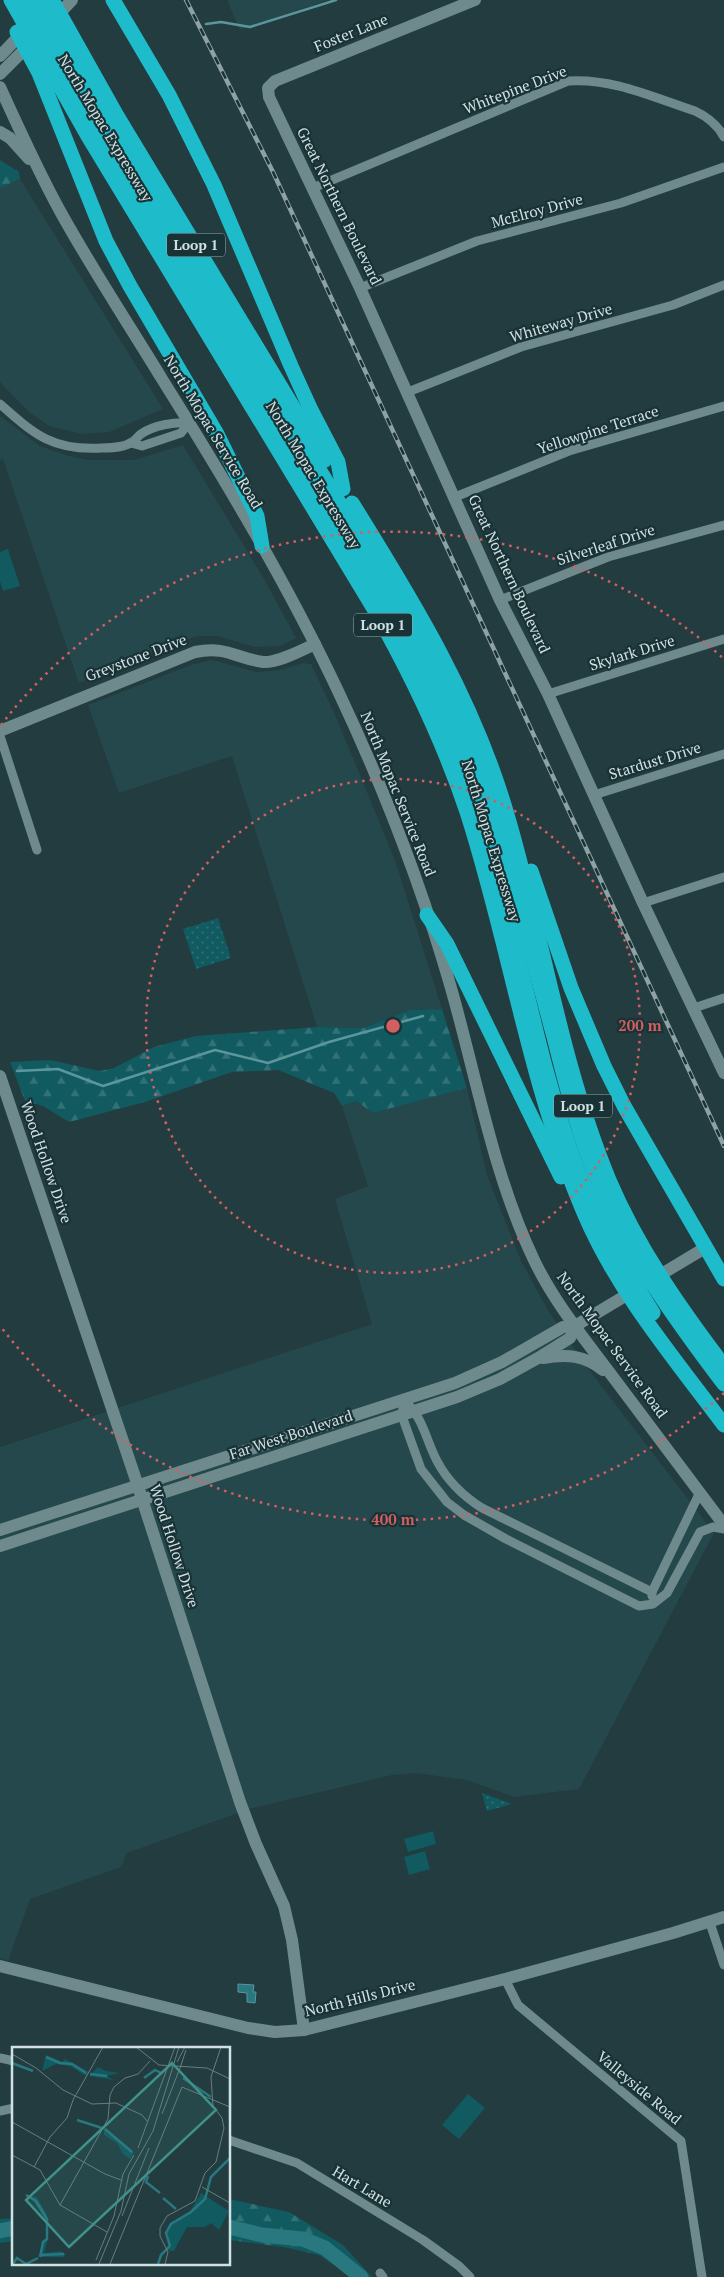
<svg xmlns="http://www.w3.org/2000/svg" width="724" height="2277" font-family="'PT Serif',serif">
<defs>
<pattern id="forest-firs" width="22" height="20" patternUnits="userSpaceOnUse" patternTransform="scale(1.25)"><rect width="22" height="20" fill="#105a60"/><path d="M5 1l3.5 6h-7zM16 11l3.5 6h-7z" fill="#327176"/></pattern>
<pattern id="park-dots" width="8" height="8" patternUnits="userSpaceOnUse" patternTransform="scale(1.25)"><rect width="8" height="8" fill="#105a60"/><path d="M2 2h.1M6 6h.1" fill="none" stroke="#327176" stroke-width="1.8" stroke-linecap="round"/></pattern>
</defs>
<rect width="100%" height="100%" fill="#223c3f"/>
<g fill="#25484c">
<polygon points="227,0 328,0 240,30"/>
<polygon points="20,179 163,409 109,432 81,434 49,426 29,412 0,382 0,188"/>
<polygon points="0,416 40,446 65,455 88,460 134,460 183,445 264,579 296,638 280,646 255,647 217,636 196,636 79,683 3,459 0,460"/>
<polygon points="212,660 257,672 280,670 303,663 311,664 336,717 395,860 442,1009 410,1010 363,1028 317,1027 232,756 119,793 88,705 191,665"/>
<polygon points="467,1088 487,1175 521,1261 549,1312 593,1375 714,1533 579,1789 514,1797 467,1780 415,1773 392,1775 249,1809 127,1853 121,1867 30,1899 8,1961 0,1958 0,1447 372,1324 335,1199 368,1186 342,1106 356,1101 373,1113"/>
</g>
<g fill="#105a60">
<polygon points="8,549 20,586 3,591 0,581 0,552"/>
<polygon points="433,1831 436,1844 408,1852 404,1839"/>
<polygon points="425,1851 430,1869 409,1875 404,1857"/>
<polygon points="468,2094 485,2108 459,2139 442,2125"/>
</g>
<g fill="url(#forest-firs)">
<polygon points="0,160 19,172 20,179 0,188"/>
<polygon points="442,1009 467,1088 373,1113 356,1101 342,1106 334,1093 278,1070 232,1072 145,1102 69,1122 43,1106 25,1101 10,1062 50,1060 100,1071 114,1068 154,1047 196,1036 317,1027 363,1028 410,1010"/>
<polygon points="229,2199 289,2212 343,2245 372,2277 352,2277 319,2255 284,2247 229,2240"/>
<polygon points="14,2218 14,2241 0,2243 0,2219"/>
</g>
<g fill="url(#park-dots)">
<polygon points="218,918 231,958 196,969 183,929"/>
<polygon points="482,1793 512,1804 487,1811"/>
</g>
<polygon fill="#29777f" stroke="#5b969d" points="238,1984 254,1985 253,1992 256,1992 255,2003 247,2002 247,1993 238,1992"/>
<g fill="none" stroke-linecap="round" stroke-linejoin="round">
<g stroke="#5b969d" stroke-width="2.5">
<polyline points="206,24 221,22 250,27 336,0"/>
<polyline points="17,1071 58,1069 103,1086 215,1050 268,1063 329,1042 423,1016"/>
</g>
<g stroke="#29777f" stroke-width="15">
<polyline points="229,2227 262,2235 303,2239 325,2248 361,2277"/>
<polyline points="0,2231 14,2228"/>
</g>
<g stroke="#6e8a8d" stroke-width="9">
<path d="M313 188 568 81C613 78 652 97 695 111 708 117 717 124 724 137"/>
<polyline points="360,288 477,241 621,203 724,167"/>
<polyline points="408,392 521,347 673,305 724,285"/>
<path d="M0 404C35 435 53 451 102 448 111 448 125 447 132 442 136 440 138 436 141 434 154 425 174 422 189 423"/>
<polyline points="131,443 142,446 181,433 189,423"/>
<polyline points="455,497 569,451 724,406"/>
<polyline points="500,600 608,557 724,525"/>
<polyline points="548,694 724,639"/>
<polyline points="0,736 37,850"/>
<polyline points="594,795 724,754"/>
<polyline points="643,903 724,877"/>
<polyline points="694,1008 724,998"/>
<polyline points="404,1400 402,1416 421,1469 447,1502 464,1515 506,1539 639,1606 653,1604 667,1593 700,1532 713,1527 724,1529"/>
<path d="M404 1400C424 1419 425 1438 437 1461 448 1482 463 1496 482 1508L652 1592"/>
<polyline points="652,1596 652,1592 700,1492"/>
<polyline points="710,1923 724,1965"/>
<polyline points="505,1979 518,2005 681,2141 702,2277"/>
<polyline points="0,2058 14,2061"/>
<polyline points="0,2111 14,2108"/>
<polyline points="229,2140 297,2163 423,2240 459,2266 470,2277"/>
<polyline points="380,2273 383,2277"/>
</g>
<g stroke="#6e8a8d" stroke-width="12">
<polyline points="475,0 275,81 268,88 269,97 360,288 500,600 548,694 643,903 724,1073"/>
<polyline points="53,20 72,0"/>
<polyline points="0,56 24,31"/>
<polyline points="0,74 32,42"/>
<path d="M0 87C19 129 38 171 60 211 92 269 128 323 162 379 225 480 287 583 338 691 383 786 422 887 451 988 477 1079 493 1174 534 1260 555 1304 587 1342 616 1381 652 1429 688 1477 724 1525"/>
<polyline points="0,132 10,138 29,159"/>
<path d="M0 731 195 652C227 646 235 658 263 662 278 663 302 650 315 644"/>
<polyline points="0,1076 134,1474 240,1802 256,1844 284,1906 292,1940 304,2030"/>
<path d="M543 1358C567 1354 584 1355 603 1370"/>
<polyline points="0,1530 455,1383 502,1362 563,1327 575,1326 705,1248"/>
<polyline points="0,1546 457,1397 500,1379 538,1358 570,1338 575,1326"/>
<polyline points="0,1966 248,2028 275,2032 304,2030 505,1979 673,1933 724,1917"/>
</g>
<g stroke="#1ebcca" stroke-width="15">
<path d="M11 0 88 136 373 607C410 672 443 740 467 812 510 945 529 1086 585 1215 618 1292 674 1358 724 1425"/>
<path d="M25 0 97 130 383 602C430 685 468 771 494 863 522 961 539 1064 574 1160 594 1214 623 1264 653 1313"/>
<path d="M40 0 109 122 395 595C442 680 482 767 508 861 524 920 538 979 554 1037 567 1089 580 1141 602 1190 633 1261 677 1322 724 1384"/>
<polyline points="52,0 117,116 325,460"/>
<polyline points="113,0 169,95 214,185 291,366 311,410 338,462 343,489"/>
<polyline points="17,32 39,73 106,241 130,286 217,434 257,516 262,546"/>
<path d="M352 503C415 604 475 702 508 818 543 938 561 1064 609 1180 638 1248 680 1308 724 1366"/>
<polyline points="531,871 571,988 604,1066 624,1106 724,1279"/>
<polyline points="427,915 447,944 561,1177"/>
</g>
<defs>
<polyline id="rail" points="186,0 273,172 724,1146"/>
</defs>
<use href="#rail" stroke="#8ea1a4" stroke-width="4.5"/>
<use href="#rail" stroke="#183235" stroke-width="2.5" stroke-dasharray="8" stroke-linecap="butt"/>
</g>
<g fill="none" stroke="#d45f60" stroke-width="2.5" stroke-dasharray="2.5 5">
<circle cx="393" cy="1026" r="247"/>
<path d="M724 1393A494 494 0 0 1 1 1327M1 725A494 494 0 0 1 724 659"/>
</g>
<g text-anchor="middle" stroke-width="4.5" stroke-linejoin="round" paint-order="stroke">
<g fill="#183235" stroke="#9aacae" stroke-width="1">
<rect x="167" y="233.5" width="58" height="23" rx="4"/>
<rect x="354" y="613.5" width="58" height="23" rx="4"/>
<rect x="554" y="1094.5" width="58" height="23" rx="4"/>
</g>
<g font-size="14" font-weight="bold" fill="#d1e0e2">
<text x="196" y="250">Loop 1</text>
<text x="383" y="630">Loop 1</text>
<text x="583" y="1111">Loop 1</text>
</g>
<g font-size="15" fill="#d1e0e2" stroke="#183235">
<text transform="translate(351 33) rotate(-22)" y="5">Foster Lane</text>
<text transform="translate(515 90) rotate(-21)" y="5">Whitepine Drive</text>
<text transform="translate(105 128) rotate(59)" y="5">North Mopac Expressway</text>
<text transform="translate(339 206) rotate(64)" y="5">Great Northern Boulevard</text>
<text transform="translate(537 211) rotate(-15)" y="5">McElroy Drive</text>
<text transform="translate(561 323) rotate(-16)" y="5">Whiteway Drive</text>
<text transform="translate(598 430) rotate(-18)" y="5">Yellowpine Terrace</text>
<text transform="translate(213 432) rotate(59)" y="5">North Mopac Service Road</text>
<text transform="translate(313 475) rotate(59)" y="5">North Mopac Expressway</text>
<text transform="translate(606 545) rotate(-18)" y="5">Silverleaf Drive</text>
<text transform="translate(509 574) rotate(65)" y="5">Great Northern Boulevard</text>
<text transform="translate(632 653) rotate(-17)" y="5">Skylark Drive</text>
<text transform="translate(136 658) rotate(-21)" y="5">Greystone Drive</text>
<text transform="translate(655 761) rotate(-17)" y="5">Stardust Drive</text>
<text transform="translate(398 794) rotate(68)" y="5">North Mopac Service Road</text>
<text transform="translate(491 841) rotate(73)" y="5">North Mopac Expressway</text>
<text transform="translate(46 1162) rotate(71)" y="5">Wood Hollow Drive</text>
<text transform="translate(612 1345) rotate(54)" y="5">North Mopac Service Road</text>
<text transform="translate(291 1435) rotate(-18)" y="5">Far West Boulevard</text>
<text transform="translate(174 1546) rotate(72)" y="5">Wood Hollow Drive</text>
<text transform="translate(360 1998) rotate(-14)" y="5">North Hills Drive</text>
<text transform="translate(639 2088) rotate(40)" y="5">Valleyside Road</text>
<text transform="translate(362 2187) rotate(31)" y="5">Hart Lane</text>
</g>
</g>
<g transform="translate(12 2047)">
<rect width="218" height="218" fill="#223c3f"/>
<path d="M34 8 50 15 53 12 77 25 74 29 58 19 44 17 30 24ZM86 20 94 24 108 26 95 29 102 33 77 29ZM92 81 122 105 118 112 111 107 105 96 92 88ZM15 146 19 151 24 149 35 168 36 192 32 206 48 204 54 207 52 210H27L30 195 34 192V173Z" fill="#105a60"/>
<path d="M189 146 217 164 207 183 199 176 193 180H175L162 204H157L154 185 158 176 178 165Z" fill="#105a60"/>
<path fill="none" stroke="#29777f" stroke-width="2.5" d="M34 10 48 16 60 17 74 26M0 16 21 24M78 27 95 29M218 28V73M132 31 143 23 149 26M171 31 199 50M65 73 90 81M93 82 120 105M136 129 134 135 148 146M14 148 24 154 35 172V192L31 195 28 210M151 151 164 162M29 208 52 207M1 217 5 211 14 217 26 211M146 217 149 208 158 199 154 186 159 177 179 165 193 152 199 130 218 111"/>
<path fill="none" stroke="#687e80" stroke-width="1" d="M124 0 147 18 195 21 218 32M0 7 24 21 51 43 80 57 104 56 130 68 135 74M165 15 173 0M168 21 174 3M150 67 168 21M0 75 93 127 109 133M126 101 163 0M0 108 28 123 48 158 95 185M22 120 38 90 55 71 61 53 91 0M190 140 218 156M48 158 96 72 98 48 102 40 113 31 126 27 138 14M110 169 137 101M84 213 102 169 111 127 122 108M87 217 109 164 117 127 141 84 167 0M98 217 170 40 218 60M153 217 156 205 148 189V181L155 169 183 154 193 126 204 115 212 81 210 71 201 59 199 30 209 0"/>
<path fill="#40908b" fill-opacity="0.15" stroke="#40908b" stroke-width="2.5" d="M160 16 204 63 57 200 14 153Z"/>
<rect width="218" height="218" fill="none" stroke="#d1e0e2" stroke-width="2.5"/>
</g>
<circle cx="393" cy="1026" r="8" fill="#d45f60" stroke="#183235" stroke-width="2.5"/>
<g font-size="15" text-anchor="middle" font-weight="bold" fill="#d45f60" stroke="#183235" stroke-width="4.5" stroke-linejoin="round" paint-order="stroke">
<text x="640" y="1031">200 m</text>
<text x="393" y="1525">400 m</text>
</g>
</svg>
